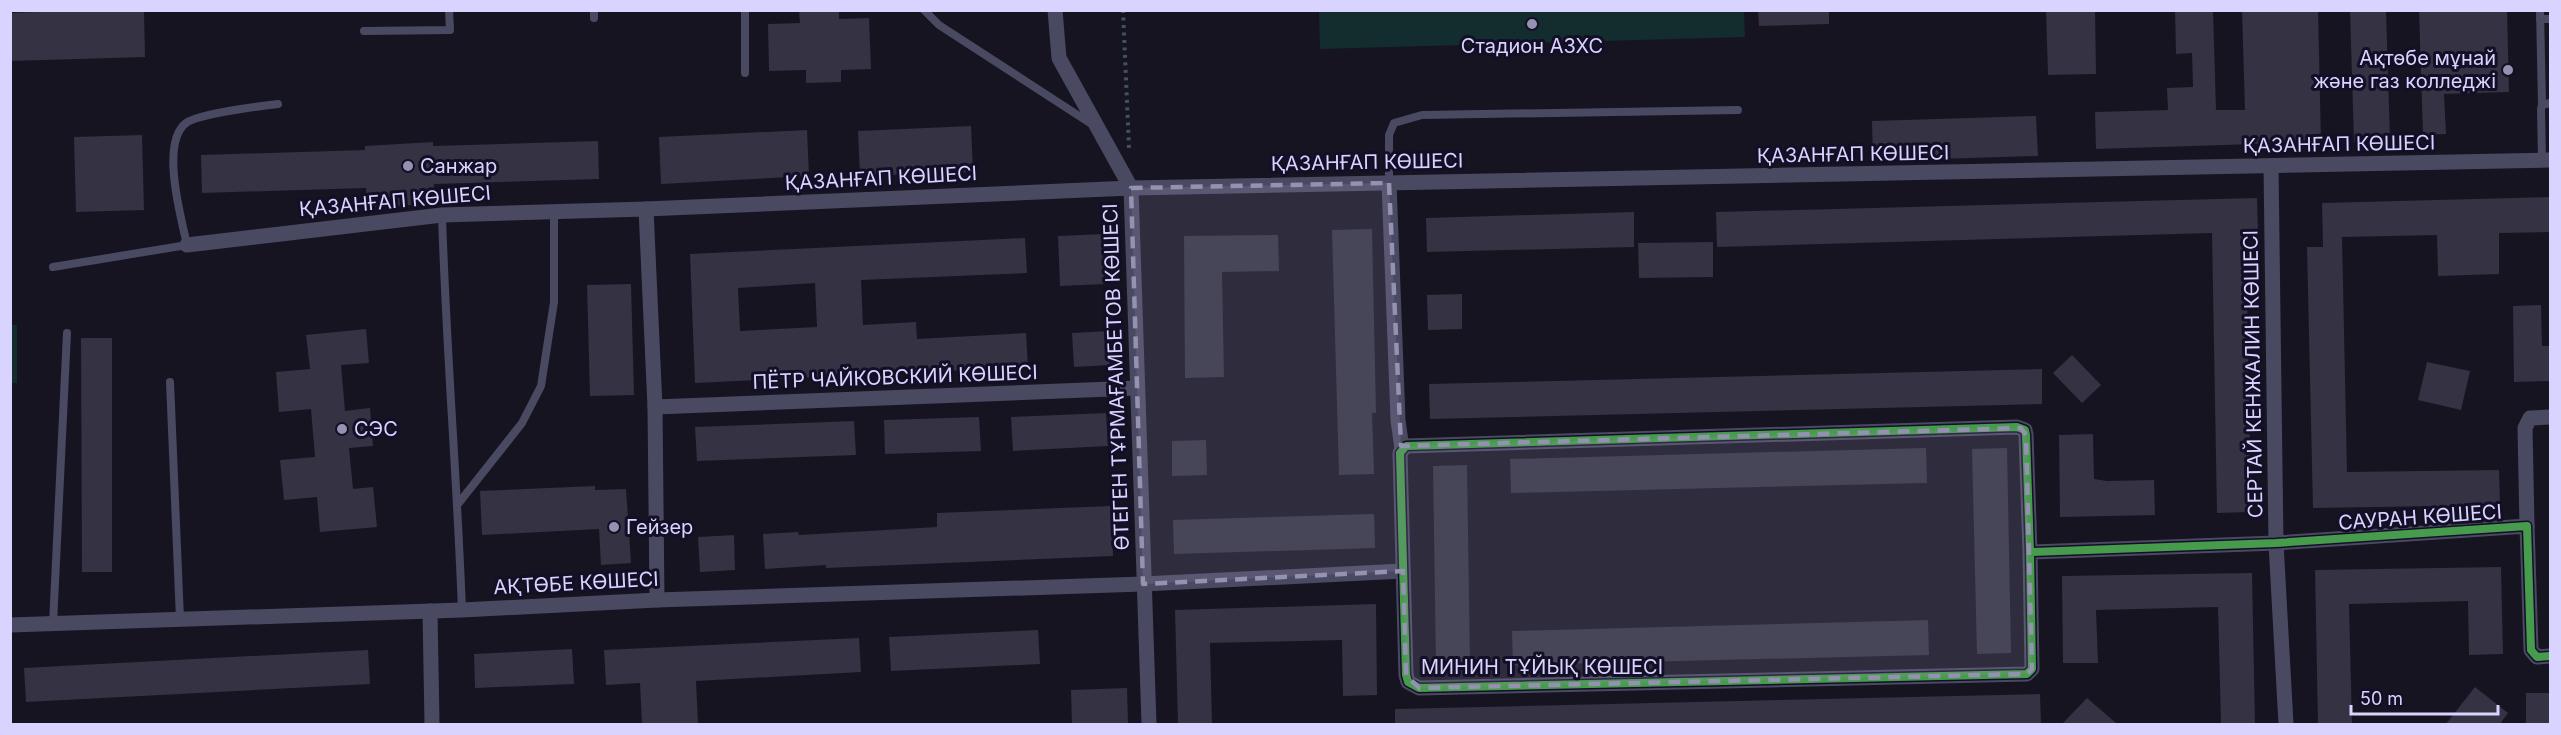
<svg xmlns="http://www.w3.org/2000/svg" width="2561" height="735" font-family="Inter,sans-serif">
<rect width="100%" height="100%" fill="#161421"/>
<g fill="#132c2d">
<polygon points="1319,11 1744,11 1745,37 1320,49"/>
<polygon points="10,325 17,325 17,383 11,383"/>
</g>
<g fill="#343243" fill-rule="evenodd">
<polygon points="96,10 144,10 145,57 10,61 10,13"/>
<polygon points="799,10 839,10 839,19 869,18 871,69 841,70 841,82 806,83 806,70 769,71 768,24 800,23"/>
<polygon points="1758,10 1829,10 1829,24 1759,26"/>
<polygon points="2046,10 2095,10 2096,74 2048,75"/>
<polygon points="2175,10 2213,10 2216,110 2245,110 2242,10 2318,10 2321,142 2096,149 2095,112 2168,110 2167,88 2193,87 2192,53 2176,54"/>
<polygon points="2350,10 2386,10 2390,141 2354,142"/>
<polygon points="2419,10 2507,10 2509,92 2444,94 2446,134 2423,135"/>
<polygon points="2036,116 2038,156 1873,161 1872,121"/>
<polygon points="971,126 973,172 860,176 858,131"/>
<polygon points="807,130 809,176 661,184 659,137"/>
<polygon points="142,135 144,210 76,212 74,137"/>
<polygon points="598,141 599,179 434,184 435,204 367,207 366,188 202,193 201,155 365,150 365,146 433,142 433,146"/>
<polygon points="2550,197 2550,232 2499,233 2499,274 2438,276 2437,235 2342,237 2347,472 2499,470 2500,505 2313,508 2307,247 2323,247 2322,203"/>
<polygon points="2257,198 2258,232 2246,232 2251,512 2217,513 2212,233 1717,247 1716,212"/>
<polygon points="1634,212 1634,247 1427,252 1426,218"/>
<polygon points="1372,229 1376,413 1372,413 1374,474 1339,475 1332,230"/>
<polygon points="1104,234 1106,284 1060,286 1058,236"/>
<polygon points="1278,235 1279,271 1222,272 1224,377 1185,378 1184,236"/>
<path d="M1025 238 1027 273 861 280 863 325 916 322 917 339 1026 333 1028 367 695 383 690 254ZM815 283 817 327 740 331 738 288Z"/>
<polygon points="1713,242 1713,277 1639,278 1638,243"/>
<polygon points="631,284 634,395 590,396 587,285"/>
<polygon points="1462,294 1462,329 1428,330 1427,295"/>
<polygon points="2541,305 2542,346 2550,346 2550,381 2514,382 2513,306"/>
<polygon points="366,329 369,363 341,365 345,411 370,408 373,446 349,448 353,489 373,487 377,527 320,532 317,497 284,500 280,460 315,457 311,409 279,412 276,372 310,369 306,335"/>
<polygon points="1108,331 1110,365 1074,367 1072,333"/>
<polygon points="81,338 112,338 112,572 82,572"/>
<polygon points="2072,355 2101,385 2082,403 2053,373"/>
<polygon points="2427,362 2470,371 2461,410 2418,400"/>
<polygon points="2042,369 2042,404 1430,419 1429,384"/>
<polygon points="1106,413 1108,446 1013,451 1011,417"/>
<polygon points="979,417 981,451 885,454 884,420"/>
<polygon points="854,421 856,455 697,461 695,427"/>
<polygon points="2093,434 2094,479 2107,481 2154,480 2155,515 2060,517 2059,435"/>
<polygon points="1206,440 1207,475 1172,476 1172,441"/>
<polygon points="1926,448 1927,483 1511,493 1510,459"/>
<polygon points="2007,448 2011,653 1977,654 1972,449"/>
<polygon points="1467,465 1470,664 1436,665 1433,466"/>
<polygon points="595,486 595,490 626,489 631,563 601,565 599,529 482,535 480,491"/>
<polygon points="1111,506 1113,556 826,568 826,565 765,569 763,534 798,532 799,535 937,527 937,513"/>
<polygon points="1374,514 1375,548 1174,554 1173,520"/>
<polygon points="734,535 735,570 700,572 698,537"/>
<polygon points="2501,567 2503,654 2469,655 2468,601 2349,604 2352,724 2318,724 2315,570"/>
<polygon points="2252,573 2255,724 2221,724 2218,607 2096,610 2098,663 2063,663 2062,576"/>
<polygon points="1376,604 1377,695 1343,696 1342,640 1210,643 1212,724 1178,724 1175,610"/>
<polygon points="1928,620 1929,655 1513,665 1512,631"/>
<polygon points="1038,630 1040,664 891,671 889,637"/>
<polygon points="859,638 861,672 696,681 698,724 642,724 640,683 606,685 604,650"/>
<polygon points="572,649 574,684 475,688 474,654"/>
<polygon points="368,650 370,684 26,702 24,668"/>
<polygon points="2475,687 2508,713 2500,724 2446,724"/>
<polygon points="1127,688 1128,724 1072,724 1071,690"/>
<rect x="2526" y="693" width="24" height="31"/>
<polygon points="2040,694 2041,724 1395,724 1395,709"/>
<polygon points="2087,698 2117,724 2062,724"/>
</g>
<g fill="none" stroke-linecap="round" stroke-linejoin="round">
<polyline stroke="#44505f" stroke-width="4" stroke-dasharray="3 4.5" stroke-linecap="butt" points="1123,10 1129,148"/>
<g stroke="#4a4962" stroke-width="8">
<polyline points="594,10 594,18"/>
<polyline points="924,10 939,25 1093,125"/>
<polyline points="2540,10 2542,105"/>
<polyline points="2540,19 2550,19"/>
<polyline points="364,31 450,30 449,10"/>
<polyline points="745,73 745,10"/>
<polyline points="2542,160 2541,109 2542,105 2550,103"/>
<polyline points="1389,183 1389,135 1394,123 1422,115 1738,110"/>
<path d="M442 215C446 346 457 478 462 610"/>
<path d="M53 267 187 245C181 217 160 143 186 123 198 114 261 106 278 104"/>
<polyline points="170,382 180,619"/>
<polyline points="458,504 522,423 541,386 554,302 554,210"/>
<polyline points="53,624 67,333"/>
</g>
<g stroke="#4a4962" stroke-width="15">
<polyline points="1055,10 1059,58 1131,188 1149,724"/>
<polyline points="2271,166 2276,543 2286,724"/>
<polyline points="1389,183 1398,420 1402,449"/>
<polyline points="646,209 655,407 657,600"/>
<polyline points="187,245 442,215 646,209 1131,188 2550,160"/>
<polyline points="655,407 1137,388"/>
<polyline points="2527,526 2525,428 2530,418 2550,417"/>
<polyline points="2030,552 2032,669 2027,674 1419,688 1408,682 1406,675 1400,453 1406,446 2017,427 2025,430 2026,435 2030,552 2276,543 2527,526 2531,650 2537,657 2550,656"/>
<polyline points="430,611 432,724"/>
<polyline points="10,625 462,610 657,600 1143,584 1403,571"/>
</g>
<defs>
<polyline id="cycleway" points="2030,552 2032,669 2027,674 1419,688 1408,682 1406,675 1400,453 1406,446 2017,427 2025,430 2026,435 2030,552 2276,543 2527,526 2531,650 2537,657 2550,656"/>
</defs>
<use href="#cycleway" stroke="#130f26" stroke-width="11"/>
<use href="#cycleway" stroke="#469c4c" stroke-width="8"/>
</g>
<path fill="#9591b1" fill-opacity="0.2" stroke="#9591b1" stroke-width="4.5" stroke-dasharray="12 8" stroke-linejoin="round" d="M1389 183 1401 446 2021 428 2026 435 2032 669 2027 674 1419 688 1406 675 1403 571 1143 584 1131 188Z"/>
<g fill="#9591b1" stroke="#130f26" stroke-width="2">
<circle cx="1532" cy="24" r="6"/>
<circle cx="2508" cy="70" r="6"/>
<circle cx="408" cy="166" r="6"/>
<circle cx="342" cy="429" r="6"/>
<circle cx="614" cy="527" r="6"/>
</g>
<g text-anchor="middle" stroke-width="6" stroke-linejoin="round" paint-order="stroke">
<g font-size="20" fill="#d9d4ff" stroke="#130f26" text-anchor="start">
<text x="1532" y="53" text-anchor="middle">Стадион АЗХС</text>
<text x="2496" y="65" text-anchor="end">Ақтөбе мұнай<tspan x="2496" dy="23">және газ колледжі</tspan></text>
<text x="420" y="173">Санжар</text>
<text x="354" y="436">СЭС</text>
<text x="626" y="534">Гейзер</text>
</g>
<g font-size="20" fill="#d9d4ff" stroke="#130f26">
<text transform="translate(2339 144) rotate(-1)" y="7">ҚАЗАНҒАП КӨШЕСІ</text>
<text transform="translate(1853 154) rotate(-1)" y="7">ҚАЗАНҒАП КӨШЕСІ</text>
<text transform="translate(1367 162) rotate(-1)" y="7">ҚАЗАНҒАП КӨШЕСІ</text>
<text transform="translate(881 178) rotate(-3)" y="7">ҚАЗАНҒАП КӨШЕСІ</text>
<text transform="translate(395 201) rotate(-5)" y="7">ҚАЗАНҒАП КӨШЕСІ</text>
<text transform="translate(2253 374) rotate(-91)" y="7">СЕРТАЙ КЕНЖАЛИН КӨШЕСІ</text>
<text transform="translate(895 377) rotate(-2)" y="7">ПЁТР ЧАЙКОВСКИЙ КӨШЕСІ</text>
<text transform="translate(1116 377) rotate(-92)" y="7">ӨТЕГЕН ТҰРМАҒАМБЕТОВ КӨШЕСІ</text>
<text transform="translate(2420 517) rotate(-4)" y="7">САУРАН КӨШЕСІ</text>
<text transform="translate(576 583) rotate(-3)" y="7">АҚТӨБЕ КӨШЕСІ</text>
<text x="1542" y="674">МИНИН ТҰЙЫҚ КӨШЕСІ</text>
</g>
</g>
<rect width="2561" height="735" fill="none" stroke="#d9d4ff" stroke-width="24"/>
<path d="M2351 705v9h147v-9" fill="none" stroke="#d9d4ff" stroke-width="3"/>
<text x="2360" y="705" font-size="18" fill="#d9d4ff" stroke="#130f26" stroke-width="4.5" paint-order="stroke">50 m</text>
</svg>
